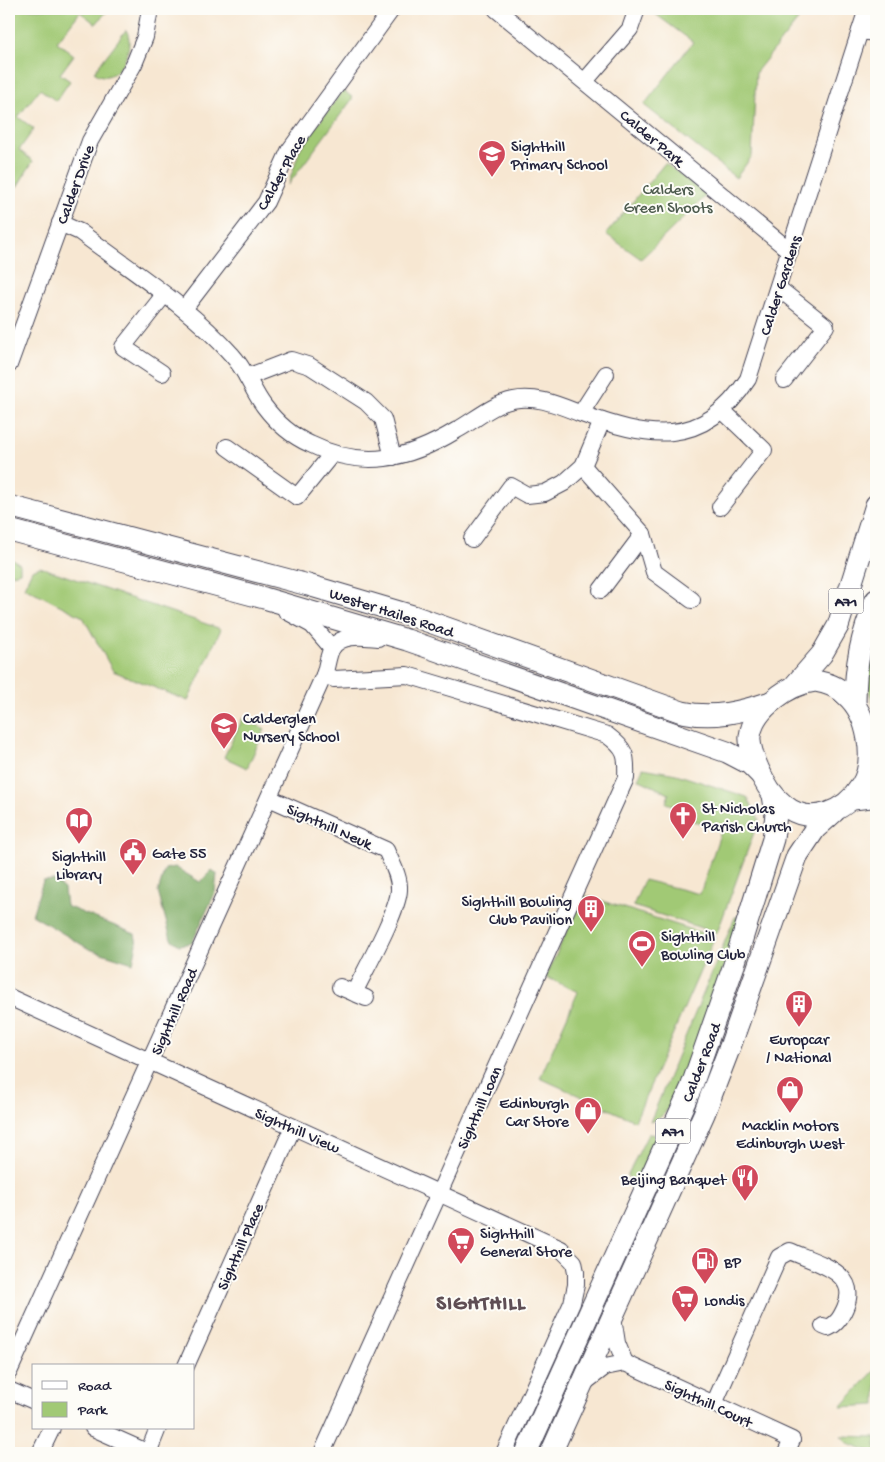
<svg xmlns="http://www.w3.org/2000/svg" width="885" height="1462" font-family="'Gochi Hand',sans-serif">
<rect width="100%" height="100%" fill="#fdfcf7"/>
<filter id="ink" filterUnits="userSpaceOnUse"><feTurbulence type="fractalNoise" baseFrequency=".02" numOctaves="2"/><feDisplacementMap in="SourceGraphic" scale="10" xChannelSelector="R" yChannelSelector="G"/><feConvolveMatrix kernelMatrix="1 2 1 2 8 2 1 2 1" color-interpolation-filters="sRGB"/></filter>
<filter id="wash" filterUnits="userSpaceOnUse"><feTurbulence type="fractalNoise" baseFrequency=".0096" numOctaves="4" result="noise"/><feDisplacementMap in="SourceGraphic" scale="20" xChannelSelector="R" yChannelSelector="G"/><feGaussianBlur stdDeviation="1.12" result="paint"/><feColorMatrix in="noise" values="0 0 0 0 0 0 0 0 0 0 0 0 0 0 0 0 0 1.4 0 .05"/><feComposite in="paint" operator="in"/></filter>
<g filter="url(#wash)">
<rect width="100%" height="100%" fill="#f7e7d2"/>
<g fill="#a1c975" stroke="#627658">
<polygon points="9,9 109,9 96,24 80,12 57,42 74,55 60,74 70,81 56,101 40,89 18,117 34,129 19,150 33,161 17,187 9,181"/>
<polygon points="653,9 807,9 756,72 752,156 736,178 644,105 693,42 654,13"/>
<path d="M126 30C137 45 117 90 94 72Z"/>
<polygon points="343,90 353,98 288,185 300,149"/>
<polygon points="665,163 707,195 641,259 606,234"/>
<polygon points="9,557 20,564 20,572 9,575"/>
<polygon points="40,567 221,629 188,701 113,671 83,617 24,587 32,570"/>
<path d="M876 642V710C863 679 867 673 876 642Z"/>
<polygon points="243,718 265,729 247,768 224,757"/>
<polygon points="643,768 676,774 747,797 759,819 717,933 633,906 644,880 700,894 721,831 693,821 695,813 666,803 669,794 638,779"/>
<polygon points="583,895 715,937 635,1121 540,1078 578,992 546,977"/>
<polygon points="735,917 738,917 739,924 687,1072 665,1113 658,1119 650,1122"/>
<polygon points="648,1134 660,1135 642,1176 635,1185 627,1176"/>
<polygon points="876,1369 876,1405 841,1407"/>
<polygon points="841,1436 876,1437 876,1453 848,1443"/>
</g>
<g fill="#80ad66" stroke="#516850">
<polygon points="175,867 200,882 212,870 217,874 215,893 192,943 179,945 171,939 158,892 165,869"/>
<polygon points="54,880 64,889 66,906 135,934 137,944 133,963 89,949 32,915 43,881"/>
</g>
</g>
<g filter="url(#ink)">
<g fill="none" stroke-linecap="round" stroke-linejoin="round">
<defs>
<g id="minor">
<polyline points="496,9 790,251"/>
<polyline points="860,31 876,33"/>
<polyline points="585,81 630,29 637,9"/>
<path d="M60 223 80 232C129 269 192 309 232 355 246 370 252 390 264 406 276 422 292 436 310 444 363 470 408 460 457 430 475 420 493 404 513 400 536 395 558 405 579 413 648 438 702 450 748 379L867 9"/>
<polyline points="778,288 826,326 784,380"/>
<polyline points="184,309 266,202 289,151 392,9"/>
<polyline points="9,365 90,141 134,64 145,37 150,9"/>
<polyline points="162,373 123,347 164,295"/>
<polyline points="247,377 291,360 310,366 366,402 383,419 393,457"/>
<polyline points="581,413 606,374"/>
<polyline points="227,447 297,497 332,454"/>
<polyline points="583,466 643,534 654,572 692,600"/>
<polyline points="720,507 764,450 722,410"/>
<polyline points="472,539 511,486 527,495 545,493 564,483 583,466 602,421"/>
<polyline points="601,590 643,534"/>
<polyline points="286,611 312,625 332,648"/>
<path d="M269 798 386 850C391 862 400 876 399 890 398 912 365 970 354 993"/>
<polyline points="849,802 876,799"/>
<polyline points="340,987 366,998"/>
<polyline points="9,997 561,1249 574,1262 576,1272 576,1285 572,1303 504,1453"/>
<polyline points="613,1317 617,1343 625,1363"/>
<polyline points="186,1366 293,1127"/>
<path d="M9 1372 324 675C327 667 328 654 332 648 342 633 364 637 378 638"/>
<polyline points="584,1383 605,1367 625,1363 792,1440 786,1453"/>
<polyline points="9,1390 34,1401"/>
<path d="M714 1404 779 1257 790 1251C816 1263 861 1272 845 1308 841 1317 837 1324 828 1328L823 1326"/>
<polyline points="93,1428 149,1453"/>
<polyline points="40,1453 52,1428"/>
<polyline points="148,1453 158,1428"/>
<path d="M322 1453 626 778C627 755 626 749 607 735L407 675 334 679 324 675"/>
</g>
<g id="major">
<path d="M9 506 308 585 413 616 682 712C713 719 741 712 771 702"/>
<polyline points="9,530 264,598 407,640 727,752 750,764 761,775"/>
<path d="M815 681C827 683 837 686 846 695 868 714 877 761 861 786 845 812 810 827 784 805 772 796 764 782 758 768 754 758 749 747 750 736 752 721 763 708 775 699 787 689 799 683 815 681Z"/>
<polyline points="795,685 822,654 838,626 876,505"/>
<path d="M855 704C855 664 861 636 876 600"/>
<polyline points="526,1453 691,1088 734,965 773,839 776,814 773,795"/>
<polyline points="551,1453 704,1114 731,1044 797,856 815,829 834,812"/>
</g>
</defs>
<use href="#minor" stroke="#424052" stroke-width="18"/>
<use href="#major" stroke="#424052" stroke-width="23"/>
<use href="#minor" stroke="#fff" stroke-width="16"/>
<use href="#major" stroke="#fff" stroke-width="21"/>
</g>
</g>
<defs>
<symbol id="school-pin" viewBox="-11 -11 22 30"><path d="M0 17L-7.5 6A9.5 9.5 0 1 1 7.5 6Z" fill="#d1495b" stroke="#fdfcf7"/><path d="M0-5L7-2L0 1L-7-2ZM-4 1L0 2.5L4 1V4Q0 6-4 4Z" fill="#fff"/></symbol>
<symbol id="church-pin" viewBox="-11 -11 22 30"><path d="M0 17L-7.5 6A9.5 9.5 0 1 1 7.5 6Z" fill="#d1495b" stroke="#fdfcf7"/><path d="M-1.2-6h2.4v3.5h3.3v2.4h-3.3V6h-2.4V-.1h-3.3v-2.4h3.3Z" fill="#fff"/></symbol>
<symbol id="library-pin" viewBox="-11 -11 22 30"><path d="M0 17L-7.5 6A9.5 9.5 0 1 1 7.5 6Z" fill="#d1495b" stroke="#fdfcf7"/><path d="M-6-4Q-3-5.5-.7-3.5V5Q-3 3-6 4ZM6-4Q3-5.5 .7-3.5V5Q3 3 6 4Z" fill="#fff"/></symbol>
<symbol id="civic-pin" viewBox="-11 -11 22 30"><path d="M0 17L-7.5 6A9.5 9.5 0 1 1 7.5 6Z" fill="#d1495b" stroke="#fdfcf7"/><path d="M-.6-6.5H3V-4.5H.6V-3L4-1V1h2V6H-6V1h2V-1L-.6-3ZM-1.2 2.5V6h2.4V2.5Z" fill="#fff"/></symbol>
<symbol id="building-pin" viewBox="-11 -11 22 30"><path d="M0 17L-7.5 6A9.5 9.5 0 1 1 7.5 6Z" fill="#d1495b" stroke="#fdfcf7"/><path d="M-4-6H4V6H1V3H-1V6H-4ZM-2.5-4.3h1.7v1.8h-1.7ZM.8-4.3h1.7v1.8H.8ZM-2.5-1h1.7V.8h-1.7ZM.8-1h1.7V.8H.8Z" fill="#fff"/></symbol>
<symbol id="stadium-pin" viewBox="-11 -11 22 30"><path d="M0 17L-7.5 6A9.5 9.5 0 1 1 7.5 6Z" fill="#d1495b" stroke="#fdfcf7"/><path d="M0-5a6.5 5 0 1 0 0 10a6.5 5 0 1 0 0-10ZM-3.5-1.8h7v3.6h-7Z" fill="#fff"/></symbol>
<symbol id="shop-pin" viewBox="-11 -11 22 30"><path d="M0 17L-7.5 6A9.5 9.5 0 1 1 7.5 6Z" fill="#d1495b" stroke="#fdfcf7"/><path d="M-5-2.5h2.3a2.7 3.5 0 0 1 5.4 0H5L5.5 6h-11ZM-1.5-2.5h3a1.5 2.3 0 0 0-3 0Z" fill="#fff"/></symbol>
<symbol id="restaurant-pin" viewBox="-11 -11 22 30"><path d="M0 17L-7.5 6A9.5 9.5 0 1 1 7.5 6Z" fill="#d1495b" stroke="#fdfcf7"/><path d="M-5-6h1v4h1v-4h1v4h1v-4h1v5L-1.5 .5V6h-2V.5L-5-1ZM5-6V6H3V1.5H1.5Q1.5-4 5-6Z" fill="#fff"/></symbol>
<symbol id="supermarket-pin" viewBox="-11 -11 22 30"><path d="M0 17L-7.5 6A9.5 9.5 0 1 1 7.5 6Z" fill="#d1495b" stroke="#fdfcf7"/><path d="M-6-5.5h2.5l.6 2H6L4.5 2H-2.5L-4.4-4H-6ZM-1.5 3.2a1.3 1.3 0 1 0 .1 0ZM3 3.2a1.3 1.3 0 1 0 .1 0Z" fill="#fff"/></symbol>
<symbol id="fuel-pin" viewBox="-11 -11 22 30"><path d="M0 17L-7.5 6A9.5 9.5 0 1 1 7.5 6Z" fill="#d1495b" stroke="#fdfcf7"/><path d="M-5.5-6h7V0h2V4h1.3V-2.5L3-4.5l.8-.8L6-3V5H2.5V1h-1V6h-7ZM-4.2-4.7v3.2H.2V-4.7Z" fill="#fff"/></symbol>
</defs>
<g fill-rule="evenodd">
<use href="#school-pin" x="476" y="138" width="32" height="43"/>
<use href="#school-pin" x="208" y="710" width="32" height="43"/>
<use href="#church-pin" x="667" y="800" width="32" height="43"/>
<use href="#library-pin" x="63" y="805" width="32" height="43"/>
<use href="#civic-pin" x="117" y="836" width="32" height="43"/>
<use href="#building-pin" x="575" y="893" width="32" height="43"/>
<use href="#stadium-pin" x="626" y="928" width="32" height="43"/>
<use href="#building-pin" x="783" y="988" width="32" height="43"/>
<use href="#shop-pin" x="774" y="1074" width="32" height="43"/>
<use href="#shop-pin" x="572" y="1095" width="32" height="43"/>
<use href="#restaurant-pin" x="729" y="1162" width="32" height="43"/>
<use href="#supermarket-pin" x="445" y="1225" width="32" height="43"/>
<use href="#fuel-pin" x="689" y="1245" width="32" height="43"/>
<use href="#supermarket-pin" x="669" y="1283" width="32" height="43"/>
</g>
<g text-anchor="middle" stroke-width="4" stroke-linejoin="round" paint-order="stroke">
<g fill="#fdfcf7" stroke="#646373" stroke-width="1">
<rect x="828.5" y="588.5" width="35" height="25" rx="4"/>
<rect x="655.5" y="1118.5" width="35" height="25" rx="4"/>
</g>
<g font-size="15" font-weight="bold" fill="#22223b">
<text x="846" y="606">A71</text>
<text x="673" y="1136">A71</text>
</g>
<g font-size="16" fill="#22223b" stroke="#fdfcf7">
<text transform="translate(653 137) rotate(40)" y="6">Calder Park</text>
<text transform="translate(280 172) rotate(-61)" y="6">Calder Place</text>
<text transform="translate(74 184) rotate(-70)" y="6">Calder Drive</text>
<text transform="translate(779 285) rotate(-72)" y="6">Calder Gardens</text>
<text transform="translate(392 611) rotate(18)" y="6">Wester Hailes Road</text>
<text transform="translate(330 825) rotate(24)" y="6">Sighthill Neuk</text>
<text transform="translate(173 1011) rotate(-66)" y="6">Sighthill Road</text>
<text transform="translate(700 1062) rotate(-69)" y="6">Calder Road</text>
<text transform="translate(478 1107) rotate(-66)" y="6">Sighthill Loan</text>
<text transform="translate(298 1129) rotate(24)" y="6">Sighthill View</text>
<text transform="translate(239 1246) rotate(-66)" y="6">Sighthill Place</text>
<text transform="translate(709 1402) rotate(25)" y="6">Sighthill Court</text>
</g>
<g font-size="16" fill="#22223b" stroke="#fdfcf7" text-anchor="start">
<text x="511" y="151">Sighthill<tspan x="511" dy="18">Primary School</tspan></text>
<text x="243" y="723">Calderglen<tspan x="243" dy="18">Nursery School</tspan></text>
<text x="702" y="813">St Nicholas<tspan x="702" dy="18">Parish Church</tspan></text>
<text x="152" y="858">Gate 55</text>
<text x="79" y="861" text-anchor="middle">Sighthill<tspan x="79" dy="18">Library</tspan></text>
<text x="572" y="906" text-anchor="end">Sighthill Bowling<tspan x="572" dy="18">Club Pavilion</tspan></text>
<text x="661" y="941">Sighthill<tspan x="661" dy="18">Bowling Club</tspan></text>
<text x="799" y="1044" text-anchor="middle">Europcar<tspan x="799" dy="18">/ National</tspan></text>
<text x="569" y="1108" text-anchor="end">Edinburgh<tspan x="569" dy="18">Car Store</tspan></text>
<text x="790" y="1130" text-anchor="middle">Macklin Motors<tspan x="790" dy="18">Edinburgh West</tspan></text>
<text x="726" y="1184" text-anchor="end">Beijing Banquet</text>
<text x="480" y="1238">Sighthill<tspan x="480" dy="18">General Store</tspan></text>
<text x="724" y="1267">BP</text>
<text x="704" y="1305">Londis</text>
</g>
<g font-size="16" fill="#4e5c4f" stroke="#fdfcf7">
<text x="668" y="194">Calders<tspan x="668" dy="18">Green Shoots</tspan></text>
</g>
<g font-size="21" font-weight="bold" letter-spacing="1" fill="#5e4e54" stroke="#fdfcf7">
<text x="481" y="1309">SIGHTHILL</text>
</g>
</g>
<rect width="885" height="1462" fill="none" stroke="#fdfcf7" stroke-width="30"/>
<rect x="32" y="1364" width="162" height="65" fill="#fdfcf7" stroke="#a5a5ac"/>
<rect x="42" y="1381" width="25" height="8" fill="#ffffff" stroke="#a5a5ac"/>
<text x="78" y="1390" font-size="15" fill="#22223b">Road</text>
<rect x="42" y="1402" width="25" height="15" fill="#a1c975" stroke="#a5a5ac"/>
<text x="78" y="1414" font-size="15" fill="#22223b">Park</text>
</svg>
